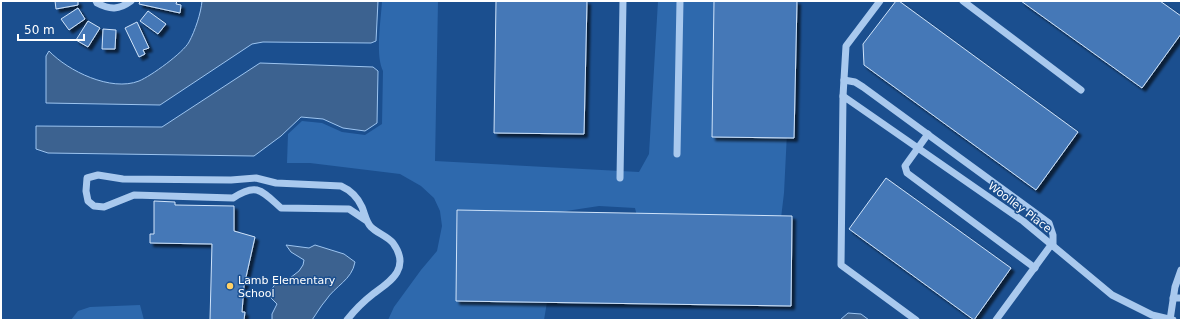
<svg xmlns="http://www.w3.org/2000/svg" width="1182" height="321" font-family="'DejaVu Sans',sans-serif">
<defs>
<filter id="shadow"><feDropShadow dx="3.5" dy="3.5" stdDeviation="1" flood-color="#0009"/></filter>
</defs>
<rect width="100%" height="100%" fill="#1b4f8f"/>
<g fill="#2e69ad">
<path d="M382 1H438L435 161 639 172 649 154 658 1H791L792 32 784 193 776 260 638 221 635 208 599 206 553 213V266L544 320H388L394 307 421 270 437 251 442 226 440 211 434 198 421 186 400 174 310 163H287L288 134 302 121 322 123 342 132 365 135 382 124 383 71C375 55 381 20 382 1Z"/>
<polygon points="140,305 144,320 71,320 78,311 90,307"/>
</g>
<g fill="#3c6290" stroke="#9cc4f0">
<path d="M202 1H378L376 41 371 43 263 42 252 44 160 105 46 103V56L49 51C68 71 111 92 139 81 151 76 183 53 189 42 195 31 201 13 202 1Z"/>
<polygon points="260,63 373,67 378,71 377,123 365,131 343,128 323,119 301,117 281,136 254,156 48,153 36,149 36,126 162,127"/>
<path d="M286 245 309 248 315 245 344 254 355 262C352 280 335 286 326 300 320 307 317 313 312 320H272V314L277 304 271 298V290L276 283 290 278 299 271 303 265 304 260 291 252Z"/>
<polygon points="848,313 861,314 869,320 840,320"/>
</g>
<g fill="#4478b7" stroke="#cfe3fa" filter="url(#shadow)">
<polygon points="55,1 78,1 78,5 56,9"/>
<polygon points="140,1 177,1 176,4 181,5 180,13 139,4"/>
<polygon points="496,1 587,1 584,134 494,133"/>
<polygon points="714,1 797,1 794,138 712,137"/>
<polygon points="896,1 899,1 1078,132 1036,190 864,65 863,44"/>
<polygon points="1021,1 1160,1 1181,16 1181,34 1142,88"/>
<polygon points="78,8 85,19 69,30 61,19"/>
<polygon points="148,11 166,24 158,34 140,21"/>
<polygon points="88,21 100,28 88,47 76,40"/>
<polygon points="137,22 149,48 143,50 145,54 139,57 125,28"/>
<polygon points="103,29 116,30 115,49 102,49"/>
<polygon points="886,178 1011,268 974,320 849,229"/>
<polygon points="154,201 175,202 175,205 234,206 234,231 255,237 244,286 242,312 245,312 244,320 210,320 212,244 150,243 150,234 154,234"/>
<polygon points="457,210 792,216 791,306 456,301"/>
</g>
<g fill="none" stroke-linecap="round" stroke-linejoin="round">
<g stroke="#a9c9ee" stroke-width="7">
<path d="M96 1 97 3C110 10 119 10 131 1"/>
<polyline points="963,1 1081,90"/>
<polyline points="844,80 855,82 863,87 1049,223 1053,235 1053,246"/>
<polyline points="843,96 846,46 880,1"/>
<polyline points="928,134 905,166 907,173 1035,268"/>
<polyline points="677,154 680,1"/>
<polyline points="620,178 623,1"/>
<polyline points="1173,298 1181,298"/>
<path d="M347 320C354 311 364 301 373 294 391 281 411 268 393 243 387 236 377 233 371 227 366 222 365 214 362 207 358 198 350 190 341 186L276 183 256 178 231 180 123 179 98 175 87 178 86 191 88 201 94 206 104 207 134 195 233 198C257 182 262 191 281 208L349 209 367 221"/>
<polyline points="916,320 841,265 843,96 1023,221 1112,295 1152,315 1173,320"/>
<polyline points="996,320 1051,245"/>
<polyline points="1170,320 1175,287 1181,270"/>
</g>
</g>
<circle fill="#ffd166" stroke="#1b4f8f" stroke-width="1.5" cx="230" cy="286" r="4"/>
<g text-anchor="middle" stroke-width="3" stroke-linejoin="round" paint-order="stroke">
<g font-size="11" fill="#fff" stroke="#1b4f8f">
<text transform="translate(1020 207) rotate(37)" y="4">Woolley Place</text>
</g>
<g font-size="11" fill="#fff" stroke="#1b4f8f" text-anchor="start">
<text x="238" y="284">Lamb Elementary<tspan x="238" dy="13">School</tspan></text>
</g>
</g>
<rect width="1182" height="321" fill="none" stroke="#ffffff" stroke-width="4"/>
<path d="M18 34v6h66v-6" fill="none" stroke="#ffffff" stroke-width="2"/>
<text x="24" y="34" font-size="12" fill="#ffffff" stroke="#1b4f8f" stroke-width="3" paint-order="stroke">50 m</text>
</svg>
